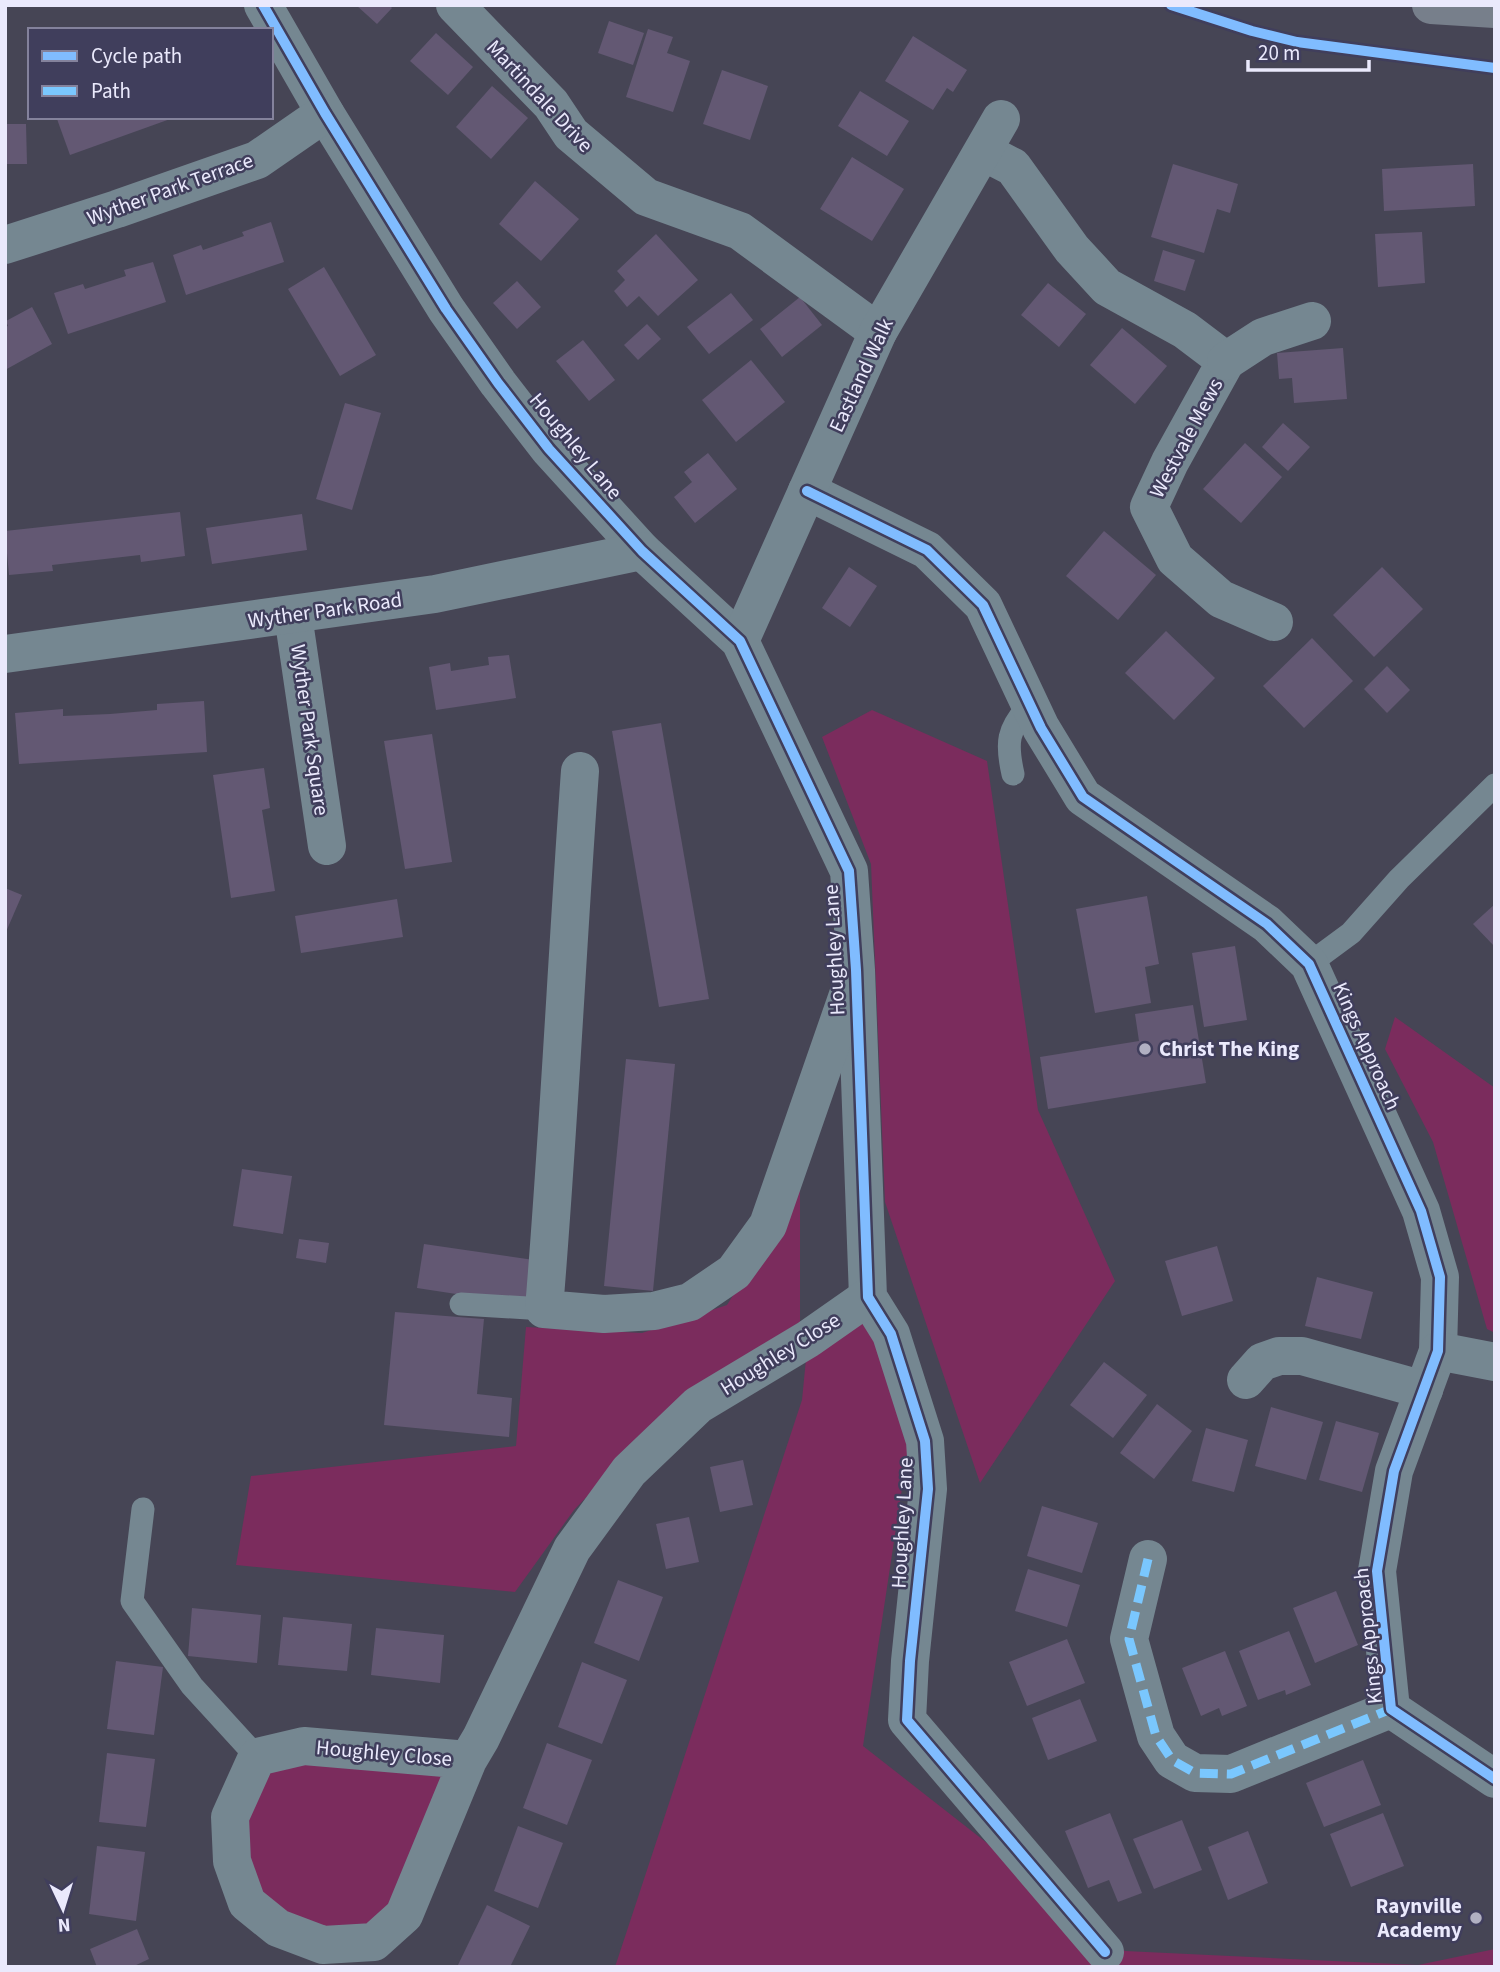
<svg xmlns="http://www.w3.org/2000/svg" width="1500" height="1972" font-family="'Source Sans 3',sans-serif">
<rect width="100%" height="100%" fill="#464555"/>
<g fill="#7b2c5d">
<polygon points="872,710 987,761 1038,1110 1115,1281 980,1483 885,1202 871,864 822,737"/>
<polygon points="1395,1017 1495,1088 1495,1333 1487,1329 1433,1142 1385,1049"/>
<polygon points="800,1189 800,1322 686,1393 574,1510 515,1592 236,1565 251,1476 516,1446 526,1327 642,1333 727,1305"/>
<polygon points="868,1297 914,1409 863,1746 1125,1951 1418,1965 1495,1949 1495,1967 615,1967 802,1400 808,1339"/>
<polygon points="257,1757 468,1760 374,1942 278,1928 232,1861"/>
</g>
<g fill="#635873">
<polygon points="356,5 389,5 392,8 377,24"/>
<polygon points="609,21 644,33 633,65 598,53"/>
<polygon points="648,29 673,37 667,53 690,61 673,112 626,97"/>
<polygon points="436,33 473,67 448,95 410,61"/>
<polygon points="913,36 967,70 953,92 947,88 933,110 885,81"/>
<polygon points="722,70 768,86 750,140 703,124"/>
<polygon points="492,86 528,118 491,159 456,127"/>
<polygon points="860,91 909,121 887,156 838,126"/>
<polygon points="62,117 173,117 173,118 70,155 57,119"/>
<polygon points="5,124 26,124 27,164 5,164"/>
<polygon points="852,157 904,189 872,241 820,209"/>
<polygon points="1173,164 1238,184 1230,213 1217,209 1204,253 1151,237"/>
<polygon points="1473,164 1475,206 1384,211 1382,169"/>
<polygon points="535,181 579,219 541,261 499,224"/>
<polygon points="271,222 284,262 186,295 173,255 201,245 203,250 244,236 242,232"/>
<polygon points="1422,232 1425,283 1378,287 1375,234"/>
<polygon points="656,234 698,280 658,316 639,296 627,307 614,291 625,280 617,271"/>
<polygon points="1163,250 1195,260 1185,291 1154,281"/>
<polygon points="153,262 166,302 68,334 54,293 83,284 85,289 126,276 124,270"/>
<polygon points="324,267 376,355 340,376 288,289"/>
<polygon points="517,281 541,307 517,329 493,303"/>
<polygon points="1048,283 1086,314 1059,347 1021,315"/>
<polygon points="731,293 753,320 709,354 687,327"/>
<polygon points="800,297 822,325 782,357 760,329"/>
<polygon points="32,307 52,344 5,370 5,327 8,326 6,321"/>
<polygon points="647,324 661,339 638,360 624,345"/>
<polygon points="1122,328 1167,366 1135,404 1090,365"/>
<polygon points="583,340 615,380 589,401 556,361"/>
<polygon points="1343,348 1347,399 1294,403 1292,378 1279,379 1277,353"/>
<polygon points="751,360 785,402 736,442 702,400"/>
<polygon points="345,403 381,413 352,510 316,499"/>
<polygon points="1283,423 1310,447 1288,471 1262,447"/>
<polygon points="1245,443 1282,477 1241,523 1203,489"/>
<polygon points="708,453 737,489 695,523 674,497 692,482 684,472"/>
<polygon points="180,512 185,556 141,562 140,555 52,565 53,571 9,575 5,531"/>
<polygon points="302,514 307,550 212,564 206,528"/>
<polygon points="1104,531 1156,575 1118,620 1066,576"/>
<polygon points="849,567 877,586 850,627 822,608"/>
<polygon points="1382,567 1423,609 1374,657 1333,615"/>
<polygon points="1166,631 1215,678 1174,720 1125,673"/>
<polygon points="1312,638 1353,681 1304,728 1263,686"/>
<polygon points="509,655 516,698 436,710 429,667 450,663 451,671 489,665 488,657"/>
<polygon points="1387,666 1410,690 1387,713 1364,689"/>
<polygon points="204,701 207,752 19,764 15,713 63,709 63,716 110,714 157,710 157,704"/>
<polygon points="661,723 709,999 659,1007 612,731"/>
<polygon points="432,734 452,862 405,869 384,741"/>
<polygon points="264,768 270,808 262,810 275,891 231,898 213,775"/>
<polygon points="5,888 22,895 5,934"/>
<polygon points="1147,896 1159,964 1145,967 1151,1003 1095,1013 1076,909"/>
<polygon points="397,899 403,937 301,953 295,916"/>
<polygon points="1495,904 1495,947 1473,924"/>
<polygon points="1235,946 1247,1020 1204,1027 1192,953"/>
<polygon points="1193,1005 1206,1083 1048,1109 1040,1057 1139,1041 1135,1014"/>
<polygon points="626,1059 675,1064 653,1291 604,1286"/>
<polygon points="242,1169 292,1176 283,1234 233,1226"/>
<polygon points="299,1239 329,1243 326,1263 296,1258"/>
<polygon points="424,1244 534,1260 527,1305 417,1288"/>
<polygon points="1217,1246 1233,1301 1182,1316 1165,1261"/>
<polygon points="1317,1277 1373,1292 1361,1339 1305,1326"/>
<polygon points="395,1312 484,1319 477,1394 512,1398 509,1437 384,1425"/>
<polygon points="1104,1362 1147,1395 1113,1438 1070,1405"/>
<polygon points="1157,1404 1192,1431 1154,1479 1120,1453"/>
<polygon points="1271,1407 1323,1422 1306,1480 1255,1466"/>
<polygon points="1336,1421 1379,1433 1362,1492 1319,1480"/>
<polygon points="1206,1428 1248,1440 1234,1492 1192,1481"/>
<polygon points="743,1460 753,1505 720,1512 710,1467"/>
<polygon points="1042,1506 1098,1523 1082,1573 1027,1556"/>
<polygon points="689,1517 699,1562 666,1569 656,1524"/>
<polygon points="1028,1569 1080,1585 1067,1627 1015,1611"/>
<polygon points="618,1580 663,1597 639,1661 594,1643"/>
<polygon points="1336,1591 1358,1645 1315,1663 1293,1608"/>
<polygon points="192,1608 261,1615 257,1663 188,1656"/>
<polygon points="283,1617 352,1624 347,1671 278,1665"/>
<polygon points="376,1628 444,1635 440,1683 371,1675"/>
<polygon points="1289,1631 1311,1685 1286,1695 1285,1690 1258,1700 1239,1651"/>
<polygon points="1067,1639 1085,1683 1027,1706 1009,1662"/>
<polygon points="1225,1651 1247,1706 1222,1716 1219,1708 1201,1716 1182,1668"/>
<polygon points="116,1661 163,1667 154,1735 107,1729"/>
<polygon points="582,1662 627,1680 602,1744 558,1727"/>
<polygon points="1080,1699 1097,1741 1048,1760 1032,1718"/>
<polygon points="547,1743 592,1760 567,1825 523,1808"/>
<polygon points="107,1753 155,1759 146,1827 99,1822"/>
<polygon points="1363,1760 1381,1805 1324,1827 1306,1783"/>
<polygon points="1110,1813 1142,1893 1118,1902 1109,1880 1088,1888 1065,1831"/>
<polygon points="1383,1813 1404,1866 1351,1887 1330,1834"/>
<polygon points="1182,1820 1202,1870 1154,1889 1133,1839"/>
<polygon points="518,1826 563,1843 538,1908 494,1891"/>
<polygon points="1248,1831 1268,1883 1228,1900 1208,1847"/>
<polygon points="97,1846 145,1852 136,1921 89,1914"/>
<polygon points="487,1905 530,1926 510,1967 457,1967"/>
<polygon points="137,1929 149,1959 132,1967 97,1967 90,1949"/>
</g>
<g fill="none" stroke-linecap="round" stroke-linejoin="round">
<g stroke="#758791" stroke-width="23">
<path d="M1013 774C1006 743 1007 729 1030 705"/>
<polyline points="1309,964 1351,933 1399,879 1495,785"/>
<polyline points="461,1304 544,1309"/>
<polyline points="143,1509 132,1601 192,1686 257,1757"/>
</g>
<g stroke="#758791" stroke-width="38">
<polyline points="263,5 325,113 446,309 498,383 549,449 642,551 740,641 849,871 856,970 868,1297 891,1334 925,1441 928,1489 910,1661 907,1720 1105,1952"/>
<polyline points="455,5 551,104 571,134 646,197 740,231 878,332"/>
<polyline points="984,152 1013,167 1072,249 1107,287 1185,330 1226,361 1170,462 1149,507 1175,559 1221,599 1274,622"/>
<polyline points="5,245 117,209 257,160 325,113"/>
<polyline points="1226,361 1263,337 1312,321"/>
<polyline points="807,491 927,550 983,605 1041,728 1083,797 1267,924 1309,964 1421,1211 1440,1277 1438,1351 1394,1471 1377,1571 1391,1709 1495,1779"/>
<polyline points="293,615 327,846"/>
<polyline points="740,641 878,332 1001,119"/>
<polyline points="5,654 435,594 642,551"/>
<path d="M580 771C567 950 559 1130 544 1309L604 1314 654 1311 690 1302 734 1272 768 1225 849 992"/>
<polyline points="1438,1351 1495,1362"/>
<polyline points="1246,1380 1262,1362 1279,1356 1302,1356 1424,1390"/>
<polyline points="1148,1559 1129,1639 1156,1736 1172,1760 1195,1773 1231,1774 1391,1709"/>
<polyline points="468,1760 304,1746 257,1757 230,1817 232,1861 247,1903 278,1928 323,1945 374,1942 404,1915 468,1760 481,1738 572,1549 629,1471 698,1405 808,1339 868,1297"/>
</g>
<polyline stroke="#777f8b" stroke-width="38" points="1431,5 1495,9"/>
<polyline stroke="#7ac7fe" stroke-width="9" stroke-dasharray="18 9" stroke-linecap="butt" points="1148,1559 1129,1639 1156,1736 1172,1760 1195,1773 1231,1774 1391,1709 1395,1711"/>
<defs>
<g id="cycleway">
<polyline points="263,5 325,113 446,309 498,383 549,449 642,551 740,641 849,871 856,970 868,1297 891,1334 925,1441 928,1489 910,1661 907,1720 1105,1952"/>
<polyline points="1171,5 1252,31 1297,42 1495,68"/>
<polyline points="807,491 927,550 983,605 1041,728 1083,797 1267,924 1309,964 1421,1211 1440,1277 1438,1351 1394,1471 1377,1571 1391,1709 1495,1779"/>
</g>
</defs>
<use href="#cycleway" stroke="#403e5c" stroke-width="15"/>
<use href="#cycleway" stroke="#80bcff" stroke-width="10"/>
</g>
<g fill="#b1b0c2" stroke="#403e5c" stroke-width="2.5">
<circle cx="1145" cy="1049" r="7"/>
<circle cx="1476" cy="1918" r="7"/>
</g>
<g text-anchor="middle" stroke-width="5" stroke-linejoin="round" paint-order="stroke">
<g font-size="21" fill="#eae9fc" stroke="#403e5c">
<text transform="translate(540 96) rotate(47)" y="7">Martindale Drive</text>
<text transform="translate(170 189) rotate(-20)" y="7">Wyther Park Terrace</text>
<text transform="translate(861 375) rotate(-65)" y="7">Eastland Walk</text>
<text transform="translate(1186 438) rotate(-62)" y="7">Westvale Mews</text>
<text transform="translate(576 446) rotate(50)" y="7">Houghley Lane</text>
<text transform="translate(325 610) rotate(-8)" y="7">Wyther Park Road</text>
<text transform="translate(310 730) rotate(82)" y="7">Wyther Park Square</text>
<text transform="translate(834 950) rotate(-93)" y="7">Houghley Lane</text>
<text transform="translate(1367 1046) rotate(66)" y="7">Kings Approach</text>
<text transform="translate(780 1354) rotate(-32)" y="7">Houghley Close</text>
<text transform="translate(902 1523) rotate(-87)" y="7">Houghley Lane</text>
<text transform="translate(1368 1636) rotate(-96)" y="7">Kings Approach</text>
<text transform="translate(384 1753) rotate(5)" y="7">Houghley Close</text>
</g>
<g font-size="21" font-weight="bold" fill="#eae9fc" stroke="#403e5c" text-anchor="start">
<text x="1159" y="1056">Christ The King</text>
<text x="1462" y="1913" text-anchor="end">Raynville<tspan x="1462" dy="24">Academy</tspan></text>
</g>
</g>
<rect width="1500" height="1972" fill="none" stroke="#eae9fc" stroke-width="14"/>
<rect x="28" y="28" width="245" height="91" fill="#403e5c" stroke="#84829c" stroke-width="2"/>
<rect x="42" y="51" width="35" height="10" fill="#80bcff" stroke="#84829c" stroke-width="2"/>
<text x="91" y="63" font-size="21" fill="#eae9fc">Cycle path</text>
<rect x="42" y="86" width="35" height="10" fill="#7ac7fe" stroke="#84829c" stroke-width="2"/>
<text x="91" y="98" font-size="21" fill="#eae9fc">Path</text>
<g transform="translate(63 1909) rotate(176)" stroke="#403e5c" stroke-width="5" paint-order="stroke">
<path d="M0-5L12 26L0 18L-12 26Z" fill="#eae9fc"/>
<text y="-10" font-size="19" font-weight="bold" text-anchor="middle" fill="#eae9fc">N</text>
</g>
<path d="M1248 60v10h121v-10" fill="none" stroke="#eae9fc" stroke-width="3.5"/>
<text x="1258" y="60" font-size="21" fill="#eae9fc" stroke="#403e5c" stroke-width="5" paint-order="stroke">20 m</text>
</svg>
